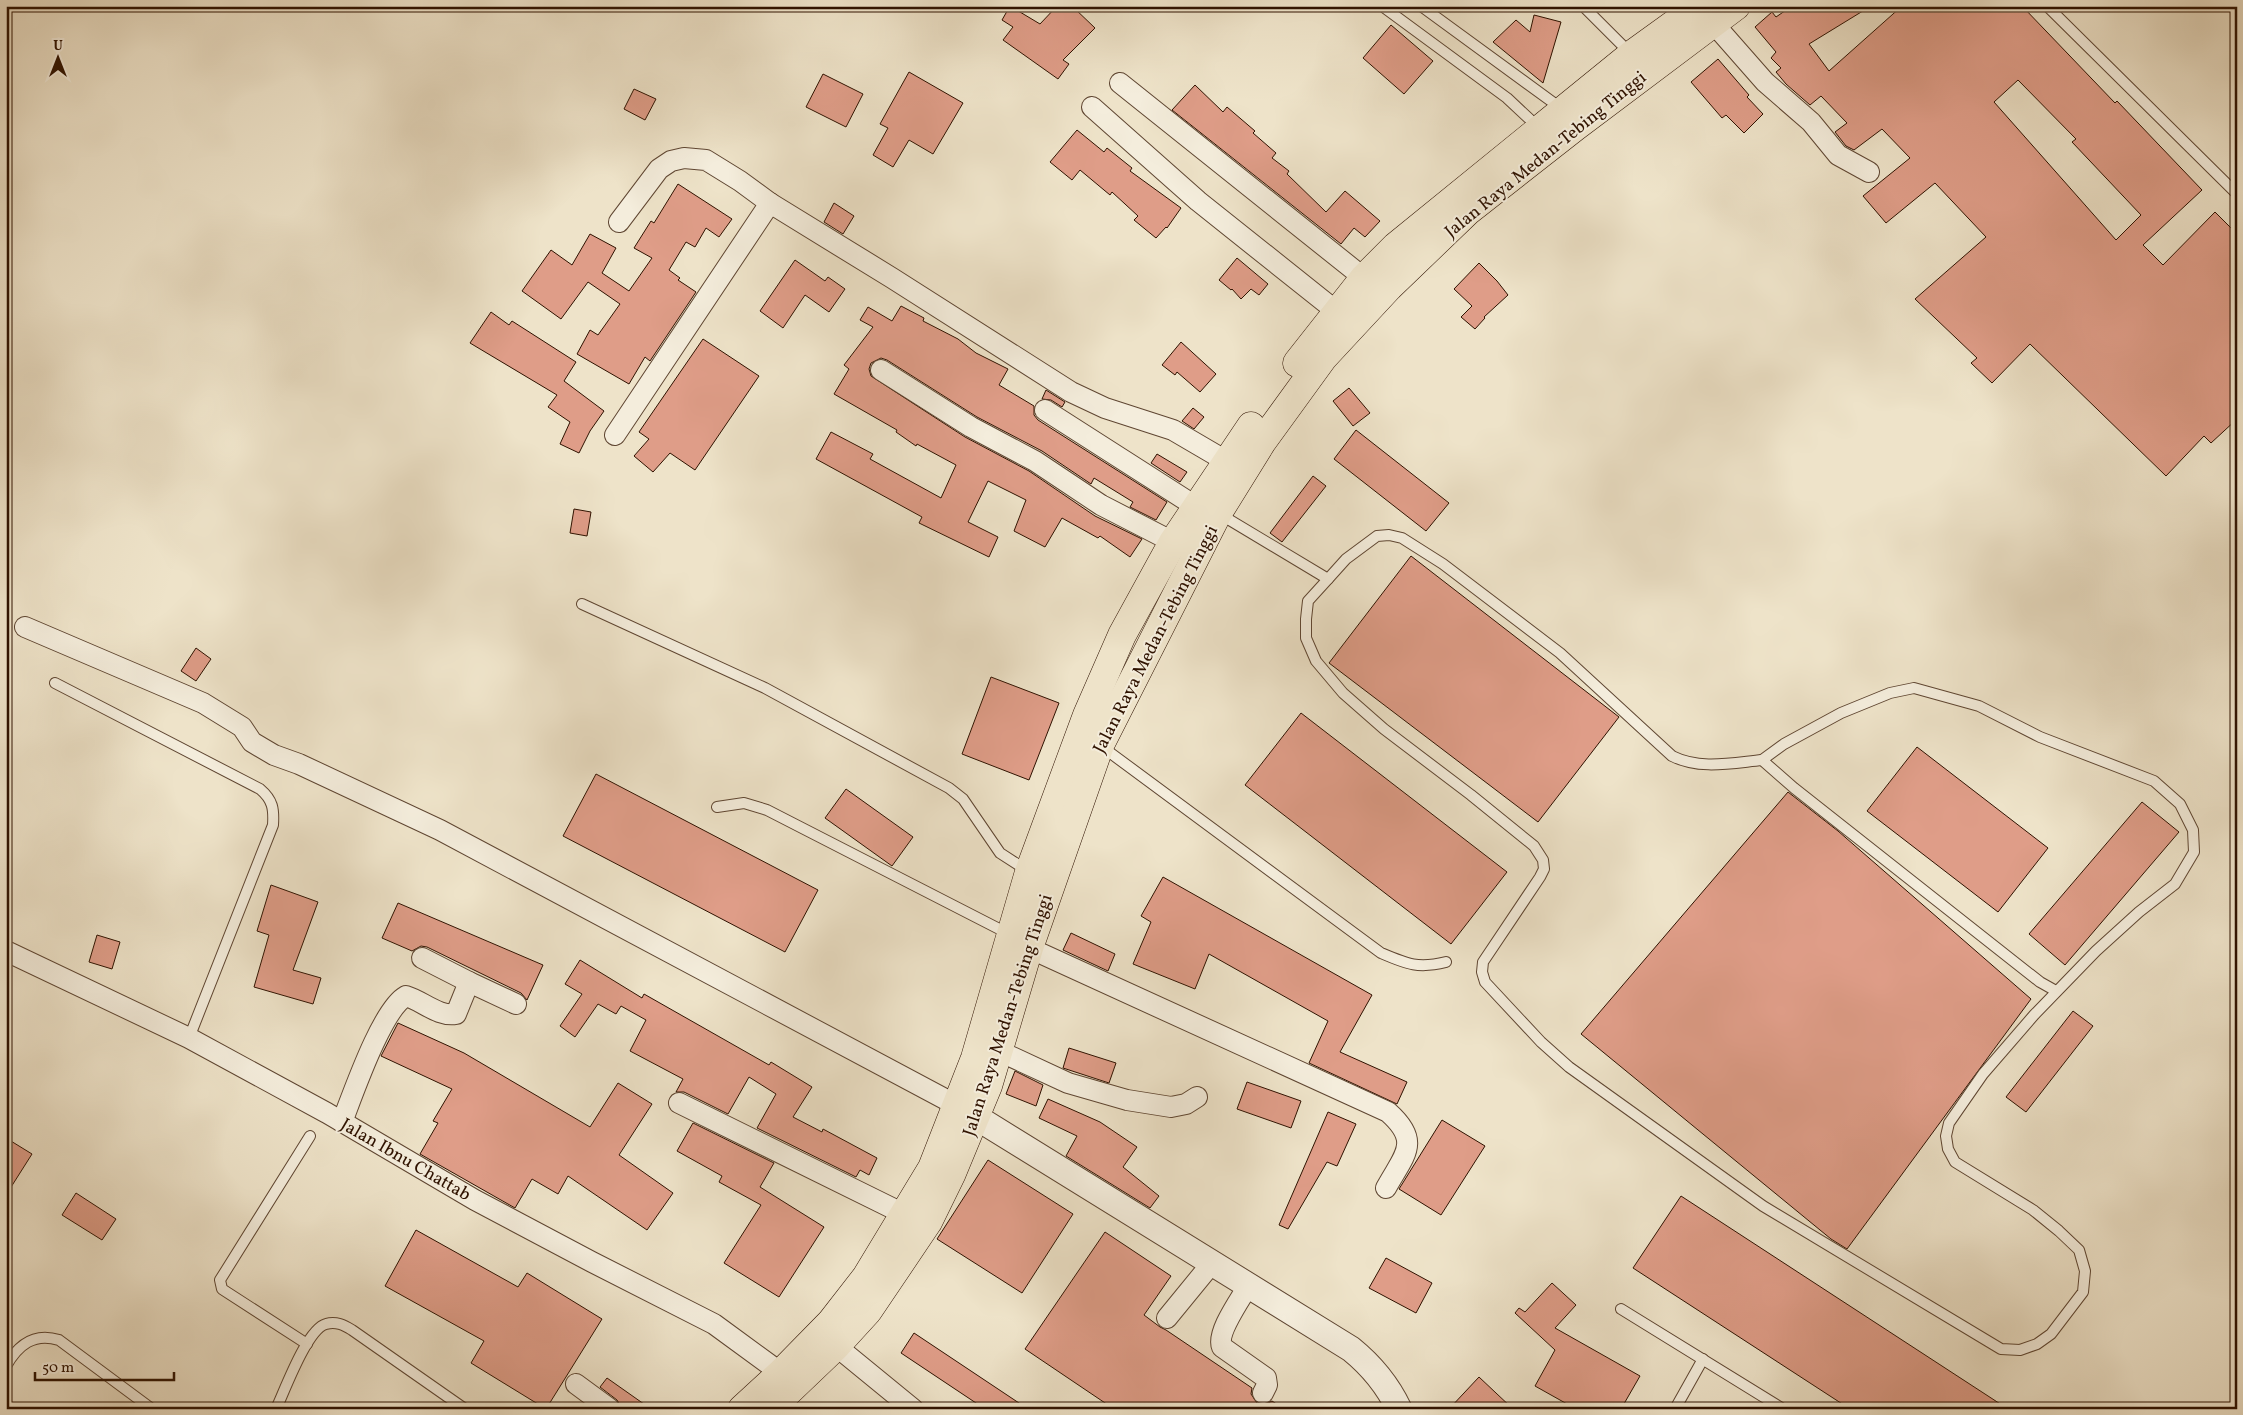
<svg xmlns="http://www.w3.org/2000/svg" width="2243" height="1415" font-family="Vollkorn,serif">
<rect width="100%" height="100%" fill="#eee3c9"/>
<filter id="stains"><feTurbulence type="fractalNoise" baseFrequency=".004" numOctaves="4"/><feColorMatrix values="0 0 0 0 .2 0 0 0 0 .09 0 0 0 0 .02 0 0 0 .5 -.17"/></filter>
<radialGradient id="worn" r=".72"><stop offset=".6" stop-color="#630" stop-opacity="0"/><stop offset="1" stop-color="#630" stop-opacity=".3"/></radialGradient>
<g fill="#df9d88" stroke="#2f1200" fill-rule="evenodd">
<polygon points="1010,6 1040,24 1057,6 1072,6 1095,28 1063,60 1069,64 1058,79 1003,40 1013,27 1002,20"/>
<path d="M1792 6H1871L1809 44 1829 71 1902 6H2022L2115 103 2117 101 2202 190 2143 245 2163 265 2215 212 2237 234V419L2211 443 2204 436 2166 476 2030 344 1992 383 1971 363 1977 358 1915 299 1986 237 1935 183 1886 223 1863 196 1910 158 1882 129 1854 150 1846 146 1835 132 1847 123 1821 96 1810 105 1786 84 1776 72 1781 68 1771 58 1776 52 1755 27 1772 12 1776 17ZM2018 80 2076 139 2072 142 2141 215 2116 240 1994 102Z"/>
<polygon points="1534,15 1561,22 1543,83 1493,42 1516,20 1530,32"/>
<polygon points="1391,25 1433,61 1404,94 1363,58"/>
<polygon points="1718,59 1749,95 1747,97 1763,114 1744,133 1726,115 1722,118 1691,82"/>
<polygon points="909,72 963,103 933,154 909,140 893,167 873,155 888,128 880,124"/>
<polygon points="823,74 863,94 846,127 806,107"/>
<polygon points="1195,85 1223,112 1227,107 1255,131 1253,133 1276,153 1272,158 1289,171 1287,174 1326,212 1345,191 1380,221 1365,237 1354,228 1341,244 1172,110"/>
<polygon points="634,89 656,99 645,120 624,109"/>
<polygon points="1077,130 1104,152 1107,148 1132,168 1130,171 1181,208 1167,228 1166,227 1156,238 1134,220 1138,216 1112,192 1110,195 1080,170 1072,180 1050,162"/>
<polygon points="678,184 732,219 719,237 706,228 695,247 686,242 669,270 680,278 678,280 696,292 650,361 645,357 629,384 577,354 590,330 598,335 620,304 588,282 561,319 522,291 551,250 572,265 590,234 616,248 602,273 629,291 652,258 634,248 651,221 654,223"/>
<polygon points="834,203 854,216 843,234 824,222"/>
<polygon points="1237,258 1268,284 1259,295 1251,289 1241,299 1232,289 1231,290 1219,280"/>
<polygon points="795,260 825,281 828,277 845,289 829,312 805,295 783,328 760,311"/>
<polygon points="1479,263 1497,281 1508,295 1484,317 1485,318 1475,329 1461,317 1472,306 1454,289"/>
<polygon points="901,306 924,318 923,321 958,339 976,353 1008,369 999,385 1034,406 1034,415 1038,420 1167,502 1156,520 1130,507 1133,502 1094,478 1091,484 1042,451 977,417 887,360 881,358 871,363 869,369 871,376 965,437 1029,471 1095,516 1142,539 1130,557 1100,536 1098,538 1062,518 1045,547 1014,531 1026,500 988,481 968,522 998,537 989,557 919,523 922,517 816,459 831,432 873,454 870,459 941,498 956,465 917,444 916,446 896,432 897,430 834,394 849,369 844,365 873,327 860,320 868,307 892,321"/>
<polygon points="491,312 509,325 512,321 576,362 564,381 604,411 590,431 579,453 560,444 570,422 548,407 557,395 470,343"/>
<polygon points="703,339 759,376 695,470 670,453 653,472 634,456 649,439 639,432"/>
<polygon points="1181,342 1216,374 1200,392 1177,372 1175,375 1162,365"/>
<polygon points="1349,388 1370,413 1353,426 1333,401"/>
<polygon points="1046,390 1065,402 1062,407 1051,400 1042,399"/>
<polygon points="1193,408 1204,417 1194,429 1182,421"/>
<polygon points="1356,430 1449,503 1426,531 1334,459"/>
<polygon points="1157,454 1187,472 1180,482 1151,463"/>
<polygon points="1313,476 1326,486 1282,542 1270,533"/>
<polygon points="574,509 591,512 587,536 570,533"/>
<polygon points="1411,556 1619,717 1538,822 1329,663"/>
<polygon points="196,648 211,659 196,681 181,671"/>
<polygon points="991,677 1059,703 1029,780 962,754"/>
<polygon points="1301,713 1507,872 1451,944 1245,785"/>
<polygon points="1917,747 2048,848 1998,912 1867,811"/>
<polygon points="596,774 818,890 785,952 563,836"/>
<polygon points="846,789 913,837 892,866 825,818"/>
<polygon points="1788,792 1838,831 2031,999 1847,1249 1831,1239 1581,1034"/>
<polygon points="2142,802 2179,832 2065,965 2029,934"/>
<polygon points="1163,877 1372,995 1340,1052 1407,1082 1397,1104 1309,1063 1328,1021 1209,954 1195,989 1133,964 1151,922 1141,916"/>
<polygon points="271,885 318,902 293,970 321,978 313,1004 254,987 269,935 257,931"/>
<polygon points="398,903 543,965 527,1000 521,993 427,947 421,946 412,951 382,938"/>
<polygon points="1071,933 1115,954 1108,971 1063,950"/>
<polygon points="97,935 120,942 112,969 89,962"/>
<polygon points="580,960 642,998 644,994 769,1065 771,1062 812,1087 793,1117 822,1132 823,1129 877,1158 869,1175 860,1170 856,1177 757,1128 776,1094 749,1077 728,1114 684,1092 676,1092 683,1079 630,1051 646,1020 621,1006 616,1014 598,1004 575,1037 560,1026 582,994 565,984"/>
<polygon points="2073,1011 2093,1026 2026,1112 2006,1097"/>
<polygon points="398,1023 464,1053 590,1127 618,1083 652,1104 619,1155 673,1193 647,1230 568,1176 558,1194 532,1179 515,1208 420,1154 438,1123 433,1121 452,1089 381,1056"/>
<polygon points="1069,1048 1116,1063 1109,1083 1063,1068"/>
<polygon points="1015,1071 1043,1085 1036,1106 1006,1094"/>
<polygon points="1247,1082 1301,1101 1291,1128 1237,1109"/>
<polygon points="1048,1099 1100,1122 1137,1147 1123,1167 1159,1196 1150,1208 1066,1156 1077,1136 1039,1118"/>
<polygon points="1328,1112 1356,1124 1337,1166 1327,1162 1288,1229 1279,1225"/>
<polygon points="1442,1120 1485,1146 1441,1215 1399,1189"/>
<polygon points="693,1123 774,1163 760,1187 824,1227 779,1297 724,1263 761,1205 719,1182 722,1176 677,1151"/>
<polygon points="6,1138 32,1154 6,1195"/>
<polygon points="988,1160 1073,1214 1022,1293 937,1239"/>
<polygon points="76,1193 116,1219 102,1240 62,1215"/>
<polygon points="1681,1196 2008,1409 1850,1409 1633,1268"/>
<polygon points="416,1230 518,1287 527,1273 602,1319 546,1409 471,1363 484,1341 385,1286"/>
<polygon points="1105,1232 1171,1276 1144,1315 1160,1327 1166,1330 1252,1388 1251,1394 1257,1403 1264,1405 1272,1401 1284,1409 1114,1409 1025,1349"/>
<polygon points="1386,1258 1432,1283 1416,1313 1369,1288"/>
<polygon points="1552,1283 1576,1305 1555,1328 1640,1376 1621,1409 1576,1409 1535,1386 1555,1350 1515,1313 1519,1308 1525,1312"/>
<polygon points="914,1333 1028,1409 985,1409 901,1353"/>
<polygon points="1479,1377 1513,1409 1449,1409"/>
<polygon points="607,1378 651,1409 622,1409 617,1400 600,1387"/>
</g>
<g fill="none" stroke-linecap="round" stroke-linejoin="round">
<defs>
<g id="service">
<polyline points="1382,6 1507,98 1539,128"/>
<polyline points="1421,6 1562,109"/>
<polyline points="1583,6 1631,54"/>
<polyline points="2047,6 2237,194"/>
<polyline points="1218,513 1328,579 1308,601 1306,619 1306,638 1316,661 1343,693 1384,729 1471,795 1534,846 1543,860 1544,869 1540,877 1483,962 1482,972 1485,982 1541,1042 1569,1067 1763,1206 2001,1349 2020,1350 2037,1344 2051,1334 2083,1292 2085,1271 2079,1250 2059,1231 2033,1210 1955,1162 1948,1149 1946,1136 1949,1123 1983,1074 2034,1015 2096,951 2139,912 2175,884 2194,852 2193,830 2180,804 2154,781 2040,737 1979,706 1914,688 1890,693 1841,713 1784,744 1762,760 1794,788 2040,982 2056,991"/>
<path d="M1328 579 1346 559 1377 536 1389 535 1402 538 1443 564 1560 653 1672 756C1700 770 1731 763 1762 760"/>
<polyline points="582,604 765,688 949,788 963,799 1000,853 1028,871"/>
<path d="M55 683 260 789C273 800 274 809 273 825L189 1038"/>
<path d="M1101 746 1381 953C1407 964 1418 969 1446 962"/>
<polyline points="717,807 744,803 767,810 1009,934"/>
<polyline points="1621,1309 1783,1409"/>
<polyline points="307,1344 225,1291 222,1289 220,1280 310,1136"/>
<path d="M6 1366C18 1345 34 1332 59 1340L152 1409"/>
<path d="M276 1409C285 1390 307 1329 326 1324 336 1321 344 1325 352 1330L465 1409"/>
<polyline points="1675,1409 1703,1359"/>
</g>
<g id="minor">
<polyline points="1714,24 1765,82 1811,122 1838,155 1869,172"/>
<polyline points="1120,83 1364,278"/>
<polyline points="1092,107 1198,201 1336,311"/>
<polyline points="619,222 659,169 671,161 684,158 706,160 740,181 770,203 892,278 1071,392 1105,408 1173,430 1226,461"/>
<polyline points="881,370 971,427 1035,461 1101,505 1173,542"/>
<polyline points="1045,410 1195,506"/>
<polyline points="615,435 770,203"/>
<polyline points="25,627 203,703 242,727 252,742 274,755 299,764 440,830 958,1106"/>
<path d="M1029 948 1388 1112C1422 1142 1404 1155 1386 1188"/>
<polyline points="6,951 189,1038 327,1113 475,1200 592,1262 714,1324 781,1373 790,1381"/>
<polyline points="422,958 469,982"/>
<polyline points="999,1051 1068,1083 1127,1100 1171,1107 1186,1104 1197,1097"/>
<polyline points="679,1103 904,1214"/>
<path d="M342 1122C353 1094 382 1009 406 996 423 1001 438 1017 456 1014L469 982 516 1004"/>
<path d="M1248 1286C1240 1300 1216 1333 1222 1347L1266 1378 1267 1385 1263 1393"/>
<polyline points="1167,1318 1212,1263"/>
<polyline points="836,1346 913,1409"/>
<polyline points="576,1384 610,1409"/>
</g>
<path id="tertiary" d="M958 1106 1351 1349C1372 1366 1387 1384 1399 1409"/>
<g id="trunk">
<polyline points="1297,363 1364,278 1396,246 1631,55 1699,6"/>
<polyline points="742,1409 781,1373 831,1322 866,1277 932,1168 975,1058 1029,872 1087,715 1122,635 1173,542 1251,426"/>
<polyline points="770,1409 836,1346 868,1311 928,1222 952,1173 988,1086 1029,948 1100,745 1218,513 1262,442 1323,358 1389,287 1468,211 1575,127 1736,6"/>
</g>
</defs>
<use href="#service" stroke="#5f4632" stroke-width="12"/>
<use href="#minor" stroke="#5f4632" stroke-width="22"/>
<use href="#tertiary" stroke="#5f4632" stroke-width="27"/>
<use href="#trunk" stroke="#2f1200" stroke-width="29"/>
<use href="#service" stroke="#f4eddc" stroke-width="10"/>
<use href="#minor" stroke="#f4eddc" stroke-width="20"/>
<use href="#tertiary" stroke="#f4eddc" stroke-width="25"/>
<use href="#trunk" stroke="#eee3c9" stroke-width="28"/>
</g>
<g text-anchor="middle" stroke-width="4" stroke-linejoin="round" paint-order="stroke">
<g font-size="18" fill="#2f1200" stroke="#f4eddc">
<text transform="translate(1545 154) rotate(-39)" y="6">Jalan Raya Medan-Tebing Tinggi</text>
<text transform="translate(1155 639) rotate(-63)" y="6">Jalan Raya Medan-Tebing Tinggi</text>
<text transform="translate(1007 1015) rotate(-72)" y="6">Jalan Raya Medan-Tebing Tinggi</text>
<text transform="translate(406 1159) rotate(30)" y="6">Jalan Ibnu Chattab</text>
</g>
</g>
<rect width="2243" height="1415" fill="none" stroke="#eee3c9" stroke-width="25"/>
<rect x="8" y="8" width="2228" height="1400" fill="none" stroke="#2f1200" stroke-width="2.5"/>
<rect x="12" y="12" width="2218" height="1390" fill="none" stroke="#2f1200"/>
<g transform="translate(58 58)" stroke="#f4eddc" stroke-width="4" paint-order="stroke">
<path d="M0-4L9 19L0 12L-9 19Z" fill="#2f1200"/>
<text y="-8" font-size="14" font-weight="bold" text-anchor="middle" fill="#2f1200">U</text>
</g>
<path d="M35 1372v8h139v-8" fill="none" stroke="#2f1200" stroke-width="2.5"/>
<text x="42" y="1372" font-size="15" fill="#2f1200" stroke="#f4eddc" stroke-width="4" paint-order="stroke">50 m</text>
<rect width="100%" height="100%" filter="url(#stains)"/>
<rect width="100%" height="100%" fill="url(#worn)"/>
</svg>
